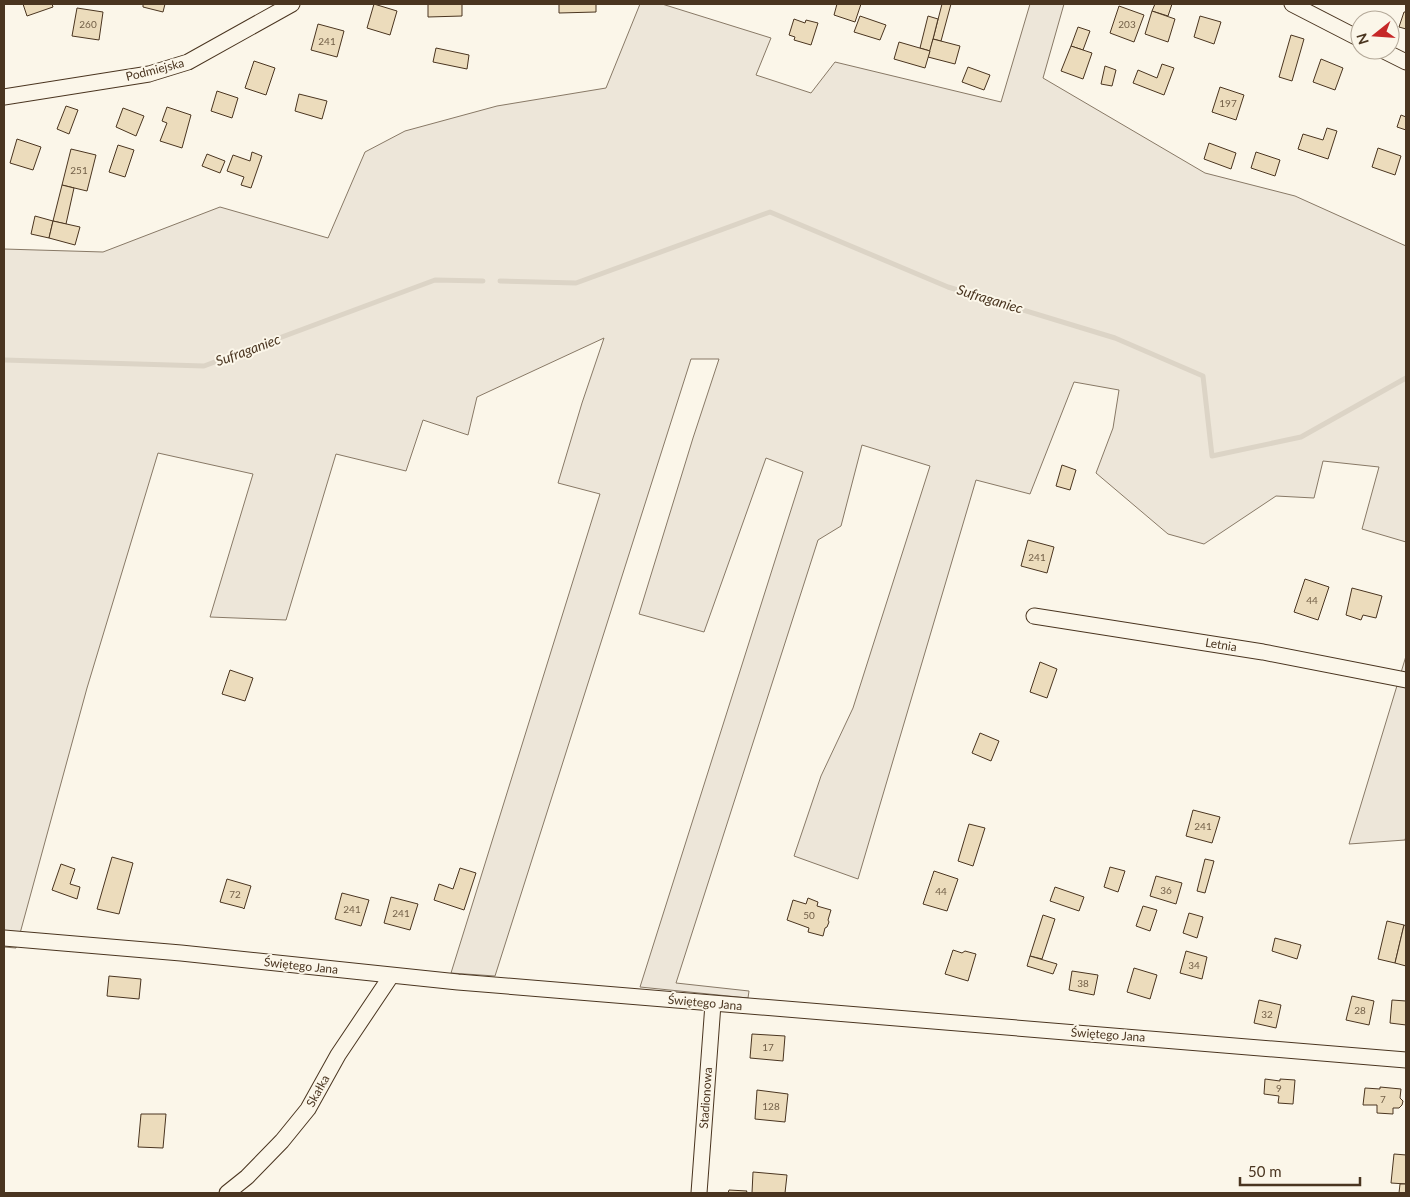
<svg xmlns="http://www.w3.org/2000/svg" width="1410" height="1197" font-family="Lato,sans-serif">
<rect width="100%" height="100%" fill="#fbf6e9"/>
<g fill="#ede6d9" stroke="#887966">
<polygon points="640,4 662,4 771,38 756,75 811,93 835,62 1001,102 1030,4 1064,4 1043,78 1205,173 1295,196 1406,246 1406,542 1362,529 1379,467 1323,461 1314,498 1276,496 1204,544 1168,534 1096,473 1113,428 1119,390 1074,382 1030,494 976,480 858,879 794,856 821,776 853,708 930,466 862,445 841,526 818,540 676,983 749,991 748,998 640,987 803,472 766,458 704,632 639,614 693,438 719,359 691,359 495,976 451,973 600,494 558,483 582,403 604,338 477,397 468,435 423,420 406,471 336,454 286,620 210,617 253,474 158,453 87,688 16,948 4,947 4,249 103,252 220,207 328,238 365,152 405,131 497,106 606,88"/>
<polygon points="1406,656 1406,836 1405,840 1349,844"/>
</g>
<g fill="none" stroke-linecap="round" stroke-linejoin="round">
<g stroke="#dcd4c6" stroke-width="5">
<polyline points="500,281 576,283 770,212 948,287 1115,338 1203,376 1212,456 1301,437 1406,378"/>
<polyline points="4,360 204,366 435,280 483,281"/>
</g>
</g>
<g fill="#ecdcbc" stroke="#4a3520">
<polygon points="23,4 52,4 53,7 27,16"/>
<polygon points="143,4 165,4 163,12 143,7"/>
<polygon points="374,4 397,11 390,35 367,28"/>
<polygon points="428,4 462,4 462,16 428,17"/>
<polygon points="559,4 596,4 596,12 559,13"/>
<polygon points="837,4 861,4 855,22 834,15"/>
<polygon points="942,4 951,4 941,41 933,39"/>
<polygon points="1155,4 1172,4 1168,16 1152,11"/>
<polygon points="1119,6 1144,15 1134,42 1110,33"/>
<polygon points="77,8 103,12 99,40 72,36"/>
<polygon points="1152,11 1175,19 1168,42 1145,34"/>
<polygon points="1404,12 1406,12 1406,30 1406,29 1399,27"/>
<polygon points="860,16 886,25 880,40 854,32"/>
<polygon points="928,16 938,19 930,51 920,48"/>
<polygon points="1200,16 1221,22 1214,44 1194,37"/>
<polygon points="794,19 805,23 806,20 818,23 811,45 794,40 795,37 789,35"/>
<polygon points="318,24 344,31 337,57 311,50"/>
<polygon points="1078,27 1090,31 1083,50 1071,46"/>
<polygon points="1291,35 1304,39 1292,81 1279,77"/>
<polygon points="933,39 960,46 955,64 928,57"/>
<polygon points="899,42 930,51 925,68 894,59"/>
<polygon points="1071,46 1092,53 1083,79 1061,71"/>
<polygon points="436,48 469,55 467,69 433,62"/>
<polygon points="1321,59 1343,68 1335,90 1313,82"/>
<polygon points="254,61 275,68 266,95 245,88"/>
<polygon points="1162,64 1174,68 1164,95 1133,83 1138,70 1157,78"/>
<polygon points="1105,66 1116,70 1112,86 1101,84"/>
<polygon points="968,67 990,75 984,90 962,82"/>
<polygon points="1220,87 1244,95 1236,120 1212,112"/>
<polygon points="217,91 238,98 232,118 211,111"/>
<polygon points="299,94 327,101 322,119 295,111"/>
<polygon points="66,106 78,110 69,134 57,129"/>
<polygon points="167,107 191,115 182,148 160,141 167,123 162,121"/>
<polygon points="123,108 144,116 136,136 116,127"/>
<polygon points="1401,115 1406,117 1406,130 1397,127"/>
<polygon points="1327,128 1337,131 1328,159 1298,149 1303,134 1323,140"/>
<polygon points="17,139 41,147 33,170 10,163"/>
<polygon points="1209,143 1236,153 1231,169 1204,159"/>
<polygon points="118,145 134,150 125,177 109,172"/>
<polygon points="1378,148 1401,156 1395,175 1372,167"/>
<polygon points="71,149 96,155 87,191 62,185"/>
<polygon points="252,152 262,156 251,188 241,185 244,177 227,171 233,155 250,161"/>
<polygon points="1256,152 1280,160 1275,176 1251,168"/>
<polygon points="207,154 225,161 220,173 202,166"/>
<polygon points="62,185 74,188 66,224 53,221"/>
<polygon points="35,216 53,221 49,238 31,234"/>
<polygon points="53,221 80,227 75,245 49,238"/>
<polygon points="1062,465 1076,470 1070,490 1056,486"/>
<polygon points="1028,540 1054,547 1047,573 1021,566"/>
<polygon points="1305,579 1329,587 1318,620 1294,612"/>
<polygon points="1352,588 1382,596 1376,618 1363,615 1361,620 1346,615"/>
<polygon points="1040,662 1057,669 1047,698 1030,692"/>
<polygon points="230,670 253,678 245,701 222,694"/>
<polygon points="980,733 999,741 991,761 972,753"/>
<polygon points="1193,810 1220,817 1212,843 1186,836"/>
<polygon points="969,824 985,828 973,866 958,861"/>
<polygon points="112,857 133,863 119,914 97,909"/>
<polygon points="1205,859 1214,861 1205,893 1197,891"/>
<polygon points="61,864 75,869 70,884 80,887 77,899 52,890"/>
<polygon points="1110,867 1125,871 1118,892 1104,887"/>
<polygon points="460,868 476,873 464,910 434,900 439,884 453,889"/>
<polygon points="934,871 958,879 947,911 923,904"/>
<polygon points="1156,876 1182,883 1176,904 1150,896"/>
<polygon points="227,879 251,886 244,909 243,908 220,902"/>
<polygon points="1055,887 1084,897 1079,911 1050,901"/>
<polygon points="342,893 369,900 361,926 335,919"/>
<polygon points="391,897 418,904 410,930 384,923"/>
<polygon points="808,898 818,902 817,906 831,910 828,920 829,922 827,927 825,928 823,936 808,932 809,928 787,920 793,900 806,904"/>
<polygon points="1143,906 1157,910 1150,931 1136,926"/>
<polygon points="1189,913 1203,917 1197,938 1183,933"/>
<polygon points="1043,915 1055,919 1042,959 1030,956"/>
<polygon points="1387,921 1404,925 1395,963 1378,959"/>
<polygon points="1404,925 1406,926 1406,966 1395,963"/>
<polygon points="1275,938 1301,945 1297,959 1272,951"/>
<polygon points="953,950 962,953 965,951 976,954 968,981 945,974"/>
<polygon points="1186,951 1207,957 1202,979 1180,973"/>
<polygon points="1030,956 1057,964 1053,974 1027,966"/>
<polygon points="1134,968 1157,975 1150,999 1127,992"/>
<polygon points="1072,971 1098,975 1094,995 1069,990"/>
<polygon points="109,976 141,979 139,999 107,996"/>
<polygon points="1352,996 1374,1001 1369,1025 1346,1020"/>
<polygon points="1259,1000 1281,1005 1276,1028 1254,1023"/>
<polygon points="1392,1000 1406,1001 1406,1025 1390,1023"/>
<polygon points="752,1034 785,1036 783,1061 750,1058"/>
<polygon points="1265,1079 1280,1081 1280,1079 1295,1080 1293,1104 1278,1103 1279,1096 1264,1094"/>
<polygon points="1380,1087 1401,1089 1400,1098 1403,1101 1402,1105 1399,1108 1393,1108 1393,1114 1377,1113 1377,1105 1363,1105 1365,1088 1380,1089"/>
<polygon points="757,1090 788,1094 785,1122 755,1119"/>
<polygon points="141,1114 166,1114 163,1148 138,1147"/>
<polygon points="1394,1154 1406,1155 1406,1184 1391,1183"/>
<polygon points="753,1172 787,1175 785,1193 752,1193"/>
<polygon points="1400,1184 1406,1184 1406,1193 1399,1193"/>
<polygon points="729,1190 747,1191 746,1193 728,1193"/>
</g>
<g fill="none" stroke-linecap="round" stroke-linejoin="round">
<defs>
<g id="street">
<polyline points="1292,4 1360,39"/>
<polyline points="1382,50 1406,62"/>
<polyline points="4,97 149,74 188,62 292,4"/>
<polyline points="1034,616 1263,652 1406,680"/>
<polyline points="4,938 181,953 458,982 1406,1060"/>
<polyline points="227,1193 247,1177 282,1141 308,1109 338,1055 391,976"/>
<polyline points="699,1193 713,1004"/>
</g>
</defs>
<use href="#street" stroke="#4a3520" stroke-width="17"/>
<use href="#street" stroke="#fbf6e9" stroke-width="15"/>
</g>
<g text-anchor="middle" stroke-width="4" stroke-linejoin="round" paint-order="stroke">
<g font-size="10" fill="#725f47">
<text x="88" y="28">260</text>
<text x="1127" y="28">203</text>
<text x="327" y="45">241</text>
<text x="1228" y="107">197</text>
<text x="79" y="174">251</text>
<text x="1037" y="561">241</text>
<text x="1312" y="604">44</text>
<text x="1203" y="830">241</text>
<text x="1166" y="894">36</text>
<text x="941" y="895">44</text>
<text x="235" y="898">72</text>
<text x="352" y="913">241</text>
<text x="401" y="917">241</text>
<text x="809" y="919">50</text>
<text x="1194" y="969">34</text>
<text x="1083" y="987">38</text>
<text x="1360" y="1014">28</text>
<text x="1267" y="1018">32</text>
<text x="768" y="1051">17</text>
<text x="1279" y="1092">9</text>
<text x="1383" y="1103">7</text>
<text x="771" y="1110">128</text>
</g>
<g font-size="12" fill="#4a3520" stroke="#fbf6e9">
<text transform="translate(155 70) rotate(-14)" y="4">Podmiejska</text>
<text transform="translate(1221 645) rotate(9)" y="4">Letnia</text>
<text transform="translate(301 966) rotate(6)" y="4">Świętego Jana</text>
<text transform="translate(705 1003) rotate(5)" y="4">Świętego Jana</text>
<text transform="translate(1108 1035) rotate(4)" y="4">Świętego Jana</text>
<text transform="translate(318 1091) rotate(-61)" y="4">Skałka</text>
<text transform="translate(706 1098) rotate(-86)" y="4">Stadionowa</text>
</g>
<g font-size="14" font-style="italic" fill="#4a3520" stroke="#fbf6e9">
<text transform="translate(990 299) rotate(17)" y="5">Sufraganiec</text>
<text transform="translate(248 350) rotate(-20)" y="5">Sufraganiec</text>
</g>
</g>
<rect width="1410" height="1197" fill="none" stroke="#4a3520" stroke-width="10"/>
<g transform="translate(1375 35) rotate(253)"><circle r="24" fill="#fbf6e9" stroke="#b4a999"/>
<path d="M0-4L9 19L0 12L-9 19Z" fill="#c62828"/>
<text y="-8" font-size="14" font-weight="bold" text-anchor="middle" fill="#4a3520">N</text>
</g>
<path d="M1240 1177v8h120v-8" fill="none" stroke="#4a3520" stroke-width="2.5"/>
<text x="1248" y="1177" font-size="15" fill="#4a3520" stroke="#fbf6e9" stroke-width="4" paint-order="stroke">50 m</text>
</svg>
